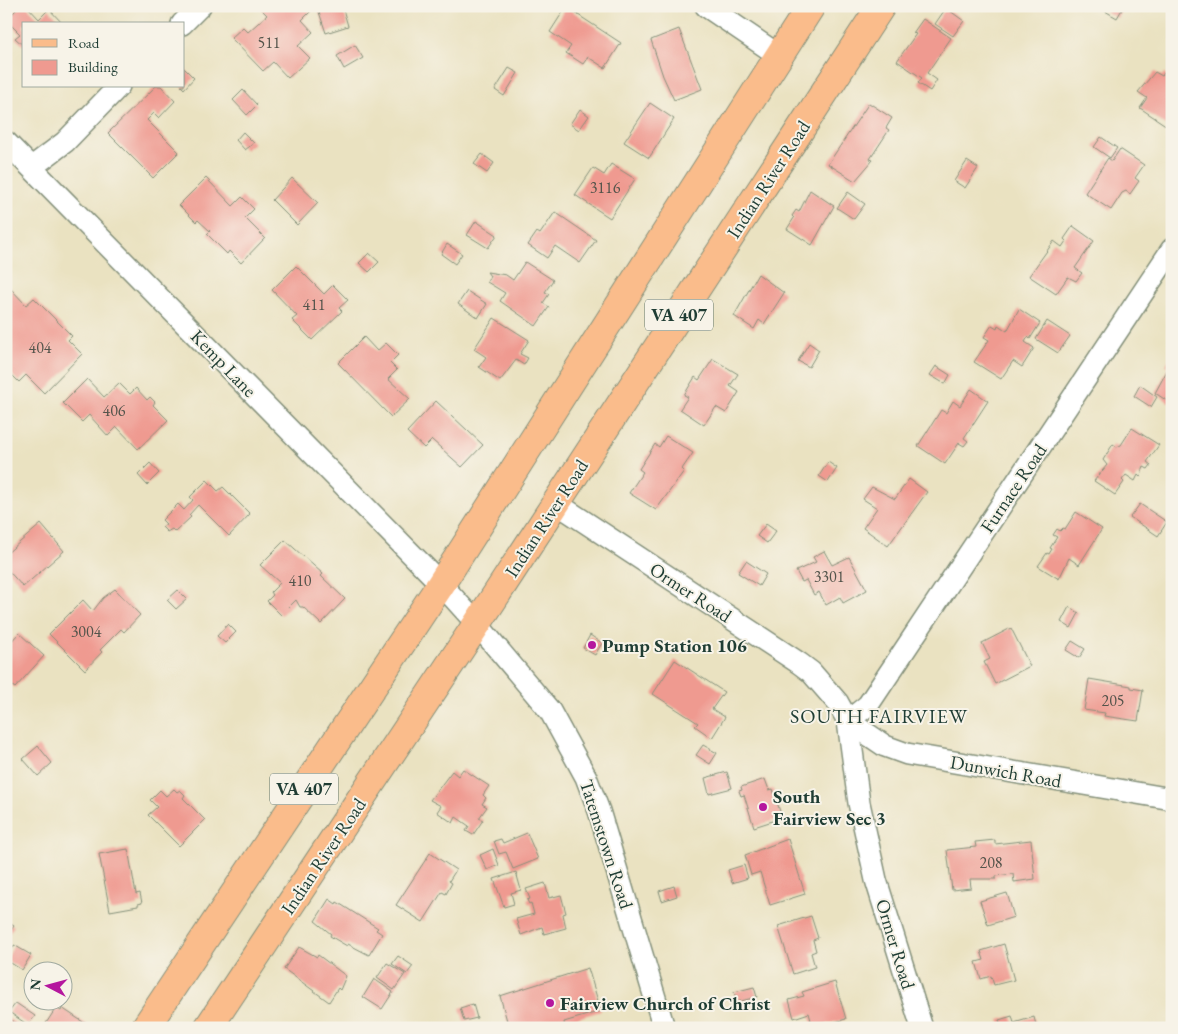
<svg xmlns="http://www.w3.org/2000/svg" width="1178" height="1034" font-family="'EB Garamond',serif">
<rect width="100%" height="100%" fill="#f7f3e8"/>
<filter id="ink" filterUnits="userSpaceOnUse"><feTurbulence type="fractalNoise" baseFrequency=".02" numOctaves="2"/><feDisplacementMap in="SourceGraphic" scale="10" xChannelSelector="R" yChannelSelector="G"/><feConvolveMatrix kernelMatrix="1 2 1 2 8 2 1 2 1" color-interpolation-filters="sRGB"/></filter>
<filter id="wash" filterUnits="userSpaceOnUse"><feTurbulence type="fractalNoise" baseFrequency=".0096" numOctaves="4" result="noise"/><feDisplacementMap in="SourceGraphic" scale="20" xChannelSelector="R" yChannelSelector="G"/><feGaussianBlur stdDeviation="1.12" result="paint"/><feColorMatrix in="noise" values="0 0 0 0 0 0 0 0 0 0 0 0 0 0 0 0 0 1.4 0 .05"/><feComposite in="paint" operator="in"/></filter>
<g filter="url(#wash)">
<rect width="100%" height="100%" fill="#eae2c1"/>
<g id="blocks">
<g fill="#ef9a90">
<polygon points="20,6 27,6 39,19 49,9 63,24 24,24 24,46 15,38 20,34 6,20"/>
<polygon points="265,6 308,6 312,10 302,20 313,32 298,46 310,58 288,78 273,62 263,71 231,38 243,27 248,32 267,15 261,9"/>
<polygon points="328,6 342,6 348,26 326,33 318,9"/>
<polygon points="1107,6 1124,6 1117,18 1105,11"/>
<polygon points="566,7 621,43 605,68 588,57 583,64 566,53 571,46 550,32"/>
<polygon points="946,8 964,21 953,36 935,24"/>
<polygon points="923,19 951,38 927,73 937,80 930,91 918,83 922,78 897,61 916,34 913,33"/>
<polygon points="679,29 702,89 674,100 663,76 651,40"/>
<polygon points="355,45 363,58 344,69 337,56"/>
<polygon points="184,68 194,78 184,89 181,86 184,86"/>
<polygon points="509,68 518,73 504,96 495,90"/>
<polygon points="1172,70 1172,118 1167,126 1140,108 1147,98 1138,92 1155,72 1162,76 1164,73 1168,76"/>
<polygon points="156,86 161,86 175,101 159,118 154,113 147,120 179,152 153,178 108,133"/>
<polygon points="243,90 257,105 247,115 233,100"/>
<polygon points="650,103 674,119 649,158 624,142"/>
<polygon points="869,103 892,118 886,128 889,130 870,159 873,160 855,181 828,164"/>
<polygon points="580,109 589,116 579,130 570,124"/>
<polygon points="243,132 254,143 245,150 236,140"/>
<polygon points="1101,137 1117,148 1110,158 1094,147"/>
<polygon points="1120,149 1144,165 1135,178 1139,181 1130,194 1126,191 1122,193 1111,210 1085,193 1108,158 1112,161"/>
<polygon points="482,154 494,163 487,173 474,164"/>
<polygon points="967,161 978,168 965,188 954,181"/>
<polygon points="611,164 635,179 610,218 575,195 593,168 604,175"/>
<polygon points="206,178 233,206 242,197 254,209 245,218 265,238 241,263 229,251 227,254 207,234 210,231 198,220 196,222 179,205"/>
<polygon points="292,178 318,203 297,225 272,200"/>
<polygon points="810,190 834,206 812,245 787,229 794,218 792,216 796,210 799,212"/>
<polygon points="848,192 865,204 854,219 837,208"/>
<polygon points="555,212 596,240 580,263 555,246 547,258 528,245 537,232 540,234"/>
<polygon points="476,221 497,235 488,248 467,235"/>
<polygon points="1073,226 1094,241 1075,268 1082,273 1076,281 1068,277 1056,294 1029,276 1054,241 1062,247 1066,241 1064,239"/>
<polygon points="447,244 462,254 455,264 441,254"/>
<polygon points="369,253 379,262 369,272 359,263"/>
<polygon points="525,262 553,280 545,292 549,294 543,303 549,307 536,326 500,301 505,293 487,282 490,276 487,272 506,275 513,280"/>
<polygon points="296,266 324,294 333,285 348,300 339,308 342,311 312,340 292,320 297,316 272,290"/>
<polygon points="758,274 784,293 764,324 759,320 754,329 734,316"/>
<polygon points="11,289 26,305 34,298 72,336 68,340 82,354 44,393 26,375 19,382 6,369 6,294"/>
<polygon points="467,291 487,304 478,318 458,304"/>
<polygon points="1019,309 1040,323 1030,339 1028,337 1025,342 1034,348 1022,367 1013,361 1001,379 974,362 989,340 984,337 992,325 997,328 998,325 1007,331"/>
<polygon points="494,318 529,340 520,354 528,358 524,365 516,360 500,381 479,367 486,357 474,349"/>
<polygon points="1047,321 1070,336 1058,353 1036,339"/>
<polygon points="364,337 377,351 386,343 398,355 390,363 397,370 388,379 410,399 391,417 338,363"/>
<polygon points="809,343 819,350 809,367 798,361"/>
<polygon points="1170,358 1172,360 1172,404 1155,393 1169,367 1166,365"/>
<polygon points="713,359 738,374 730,386 739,392 726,413 716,407 704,425 680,409 688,397 684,395 695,377 699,380"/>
<polygon points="936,366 950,375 945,384 930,375"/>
<polygon points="87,379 104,397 119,383 130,394 136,388 147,400 150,397 155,402 153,405 168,420 138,449 117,427 108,436 89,415 82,422 63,403"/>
<polygon points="1140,385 1157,397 1151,407 1134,396"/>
<polygon points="971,389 988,401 964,438 968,441 964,446 959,443 945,464 918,446 941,410 946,413 953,401 960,406"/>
<polygon points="436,401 483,445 462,467 432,440 424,448 407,432"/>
<polygon points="1132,428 1159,445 1147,462 1151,465 1148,469 1144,467 1140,477 1138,475 1135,481 1126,475 1122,480 1124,482 1115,495 1094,481 1107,465 1103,460 1113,444 1117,447 1121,445"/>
<polygon points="666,436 693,453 682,469 684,471 656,510 629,493 643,472 639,469 655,444 659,447"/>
<polygon points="828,462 837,468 828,482 819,476"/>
<polygon points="150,463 159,473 147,485 138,475"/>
<polygon points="909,479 927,492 888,546 863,528 877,508 863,499 872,487 895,499"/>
<polygon points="207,480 218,491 223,487 250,514 229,536 198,505 189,515 191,517 175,532 172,529 167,532 162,527 166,524 162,520 178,504 184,510 193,500 190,497"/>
<polygon points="1140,504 1167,522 1158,536 1130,517"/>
<polygon points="1076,512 1102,529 1079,565 1069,558 1059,579 1038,566 1047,553 1049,554 1052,549 1050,548 1057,537 1053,535 1057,529 1060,531 1063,528 1065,529"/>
<polygon points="41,524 64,551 23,587 6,568 6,554"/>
<polygon points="766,524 776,531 767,543 757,536"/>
<polygon points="285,540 323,574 321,576 345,599 321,624 303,607 300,607 296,600 281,615 267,601 273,595 271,592 280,583 260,565"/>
<polygon points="824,551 832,565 849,557 867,590 843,603 840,597 826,605 819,592 814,595 806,580 802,582 796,571 816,562 813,557"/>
<polygon points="746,561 766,574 759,586 738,573"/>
<polygon points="115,589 140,615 124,632 121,629 100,650 102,652 85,670 49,634 83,600 93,611 103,598"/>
<polygon points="178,590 187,599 176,609 167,600"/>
<polygon points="1069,607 1079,613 1071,628 1061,622"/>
<polygon points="228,624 236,632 225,643 217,636"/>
<polygon points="1011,628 1030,666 995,684 984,662 990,659 982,643"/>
<polygon points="19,633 44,656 15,688 6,681 6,647"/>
<polygon points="590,635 602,643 595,655 583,648"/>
<polygon points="1072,641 1085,649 1079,658 1066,650"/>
<polygon points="675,660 724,692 712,709 725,717 712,738 695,726 698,723 653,694"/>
<polygon points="1089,679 1131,686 1131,688 1143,690 1138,721 1104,716 1105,713 1084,710"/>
<polygon points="703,745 717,753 710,764 696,755"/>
<polygon points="38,746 52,763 38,776 23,759"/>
<polygon points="463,769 489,786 483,795 486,798 482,804 487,807 479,818 483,820 473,835 466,831 469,826 456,817 453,823 437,812 441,806 430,800 452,771 458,776"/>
<polygon points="727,772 732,788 709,794 705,778"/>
<polygon points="765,779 769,790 773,789 782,818 754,827 744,795 741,796 739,791 742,790 741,787"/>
<polygon points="174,789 177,792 180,790 185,795 183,798 205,820 179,846 148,815 157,807 150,800 160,790 166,796"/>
<polygon points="527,833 538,859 513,869 506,852 499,854 494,841 501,839 503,843"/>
<polygon points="788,839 805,894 770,905 760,872 751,875 745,855"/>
<polygon points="995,840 995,844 1031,840 1035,879 1014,882 1013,874 996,876 996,879 970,879 971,888 952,890 947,850 976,847 975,842"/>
<polygon points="128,849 136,894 140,893 142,903 138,904 138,906 110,911 99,854"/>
<polygon points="493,849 499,865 487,870 480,855"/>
<polygon points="430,853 456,870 449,881 452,883 446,894 442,892 423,922 396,905"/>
<polygon points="744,865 748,878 732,883 728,870"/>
<polygon points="516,872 521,890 511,893 514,904 504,907 494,879"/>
<polygon points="545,883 549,898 561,895 566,913 563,914 566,928 544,934 542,927 521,935 516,919 534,914 531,903 529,904 527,900 530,899 526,889"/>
<polygon points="674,886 677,896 662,901 659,891"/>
<polygon points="1007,893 1014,917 988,925 980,901"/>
<polygon points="329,899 336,904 337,902 378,928 376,930 382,934 369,955 348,944 347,946 330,936 331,934 315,921"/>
<polygon points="811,916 818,938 813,940 816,951 811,953 815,967 793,974 778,926"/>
<polygon points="6,921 14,926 6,937"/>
<polygon points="1004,944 1014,980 994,985 991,976 981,979 976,962 984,960 981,951"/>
<polygon points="14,945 31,955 22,970 6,960"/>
<polygon points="299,947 317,957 318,955 346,976 340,990 338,988 329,1002 284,969"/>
<polygon points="398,956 413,966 407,974 392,964"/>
<polygon points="387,963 405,974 394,990 377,978"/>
<polygon points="588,968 601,1011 564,1022 565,1028 509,1028 500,996"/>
<polygon points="374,979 393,992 382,1009 363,997"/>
<polygon points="835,982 846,1019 813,1028 809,1013 794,1018 789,1000 804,996 802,992"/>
<polygon points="754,987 757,997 737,1002 734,992"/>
<polygon points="16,1003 35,1016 28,1025 9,1012"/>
<polygon points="473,1004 477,1018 464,1021 460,1008"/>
<polygon points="56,1008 61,1011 62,1008 92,1028 43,1028"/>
<polygon points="1012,1016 1014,1023 1034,1017 1036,1025 1031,1028 1002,1028 999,1020"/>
<polygon points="6,1017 20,1026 19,1028 6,1028"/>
</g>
</g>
</g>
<g filter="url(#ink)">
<use href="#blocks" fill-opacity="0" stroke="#84907a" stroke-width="1"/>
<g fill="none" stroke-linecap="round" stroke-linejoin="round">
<defs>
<g id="minor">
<polyline points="706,6 778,55"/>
<polyline points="182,24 200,6"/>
<polyline points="6,142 441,584 477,624 550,711 586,777 599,811 664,1028"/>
<polyline points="32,167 65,142 119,86"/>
<polyline points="1172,249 868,705 848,721 885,746 907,754 1172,799"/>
<polyline points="556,503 799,663 811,672 838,703 848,721 859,803 876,880 922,1028"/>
</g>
<g id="major">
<polyline points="145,1028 441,584 811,6"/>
<polyline points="208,1028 477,624 881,6"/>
</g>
</defs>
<use href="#minor" stroke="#84907a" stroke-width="24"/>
<use href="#major" stroke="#84907a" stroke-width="30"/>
<use href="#minor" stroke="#fff" stroke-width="21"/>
<use href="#major" stroke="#fabc8b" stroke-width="28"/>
</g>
</g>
<g fill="#b5179e" stroke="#f7f3e8" stroke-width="2">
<circle cx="592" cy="645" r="5"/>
<circle cx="763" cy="807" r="5"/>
<circle cx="550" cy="1003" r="5"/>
</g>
<g text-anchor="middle" stroke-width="4" stroke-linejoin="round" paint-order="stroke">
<g font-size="16" fill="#53544b">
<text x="269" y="48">511</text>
<text x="605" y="193">3116</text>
<text x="314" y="310">411</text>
<text x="40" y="353">404</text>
<text x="114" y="416">406</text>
<text x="829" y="582">3301</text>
<text x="300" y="586">410</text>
<text x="86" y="637">3004</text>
<text x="1113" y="706">205</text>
<text x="991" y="868">208</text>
</g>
<g fill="#f7f3e8" stroke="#60746a" stroke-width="1">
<rect x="645" y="299.5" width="68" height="31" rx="4"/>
<rect x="270" y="773.5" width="68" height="31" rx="4"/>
</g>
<g font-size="18" font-weight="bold" fill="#1f3d34">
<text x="679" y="321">VA 407</text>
<text x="304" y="795">VA 407</text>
</g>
<g font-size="19" fill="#1f3d34" stroke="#f7f3e8">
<text transform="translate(768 179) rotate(-57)" y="7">Indian River Road</text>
<text transform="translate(224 363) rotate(46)" y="7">Kemp Lane</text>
<text transform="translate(1013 488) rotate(-56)" y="7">Furnace Road</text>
<text transform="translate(546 518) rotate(-57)" y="7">Indian River Road</text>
<text transform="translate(691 592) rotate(33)" y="7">Ormer Road</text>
<text transform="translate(1006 771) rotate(10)" y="7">Dunwich Road</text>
<text transform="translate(607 844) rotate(72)" y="7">Tatemstown Road</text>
<text transform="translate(323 856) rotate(-56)" y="7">Indian River Road</text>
<text transform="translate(896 944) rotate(73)" y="7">Ormer Road</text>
</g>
<g font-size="19" font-weight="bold" fill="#1f3d34" stroke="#f7f3e8" text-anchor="start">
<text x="602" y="652">Pump Station 106</text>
<text x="773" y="803">South<tspan x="773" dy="22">Fairview Sec 3</tspan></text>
<text x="560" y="1010">Fairview Church of Christ</text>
</g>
<g font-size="20" letter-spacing="1" fill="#1f3d34" stroke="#f7f3e8">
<text x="879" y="723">SOUTH FAIRVIEW</text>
</g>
</g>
<rect width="1178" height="1034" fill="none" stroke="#f7f3e8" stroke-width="25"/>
<rect x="22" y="22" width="162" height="65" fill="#f7f3e8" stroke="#a1aaa0"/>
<rect x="32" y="39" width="25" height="8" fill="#fabc8b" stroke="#a1aaa0"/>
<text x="68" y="48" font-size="15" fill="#1f3d34">Road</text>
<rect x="32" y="60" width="25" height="15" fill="#ef9a90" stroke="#a1aaa0"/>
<text x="68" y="72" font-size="15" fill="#1f3d34">Building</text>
<g transform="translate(48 986) rotate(276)"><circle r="24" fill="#f7f3e8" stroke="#a1aaa0"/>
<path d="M0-4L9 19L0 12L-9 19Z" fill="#b5179e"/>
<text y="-8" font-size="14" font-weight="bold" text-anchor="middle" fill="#1f3d34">N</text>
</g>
</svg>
